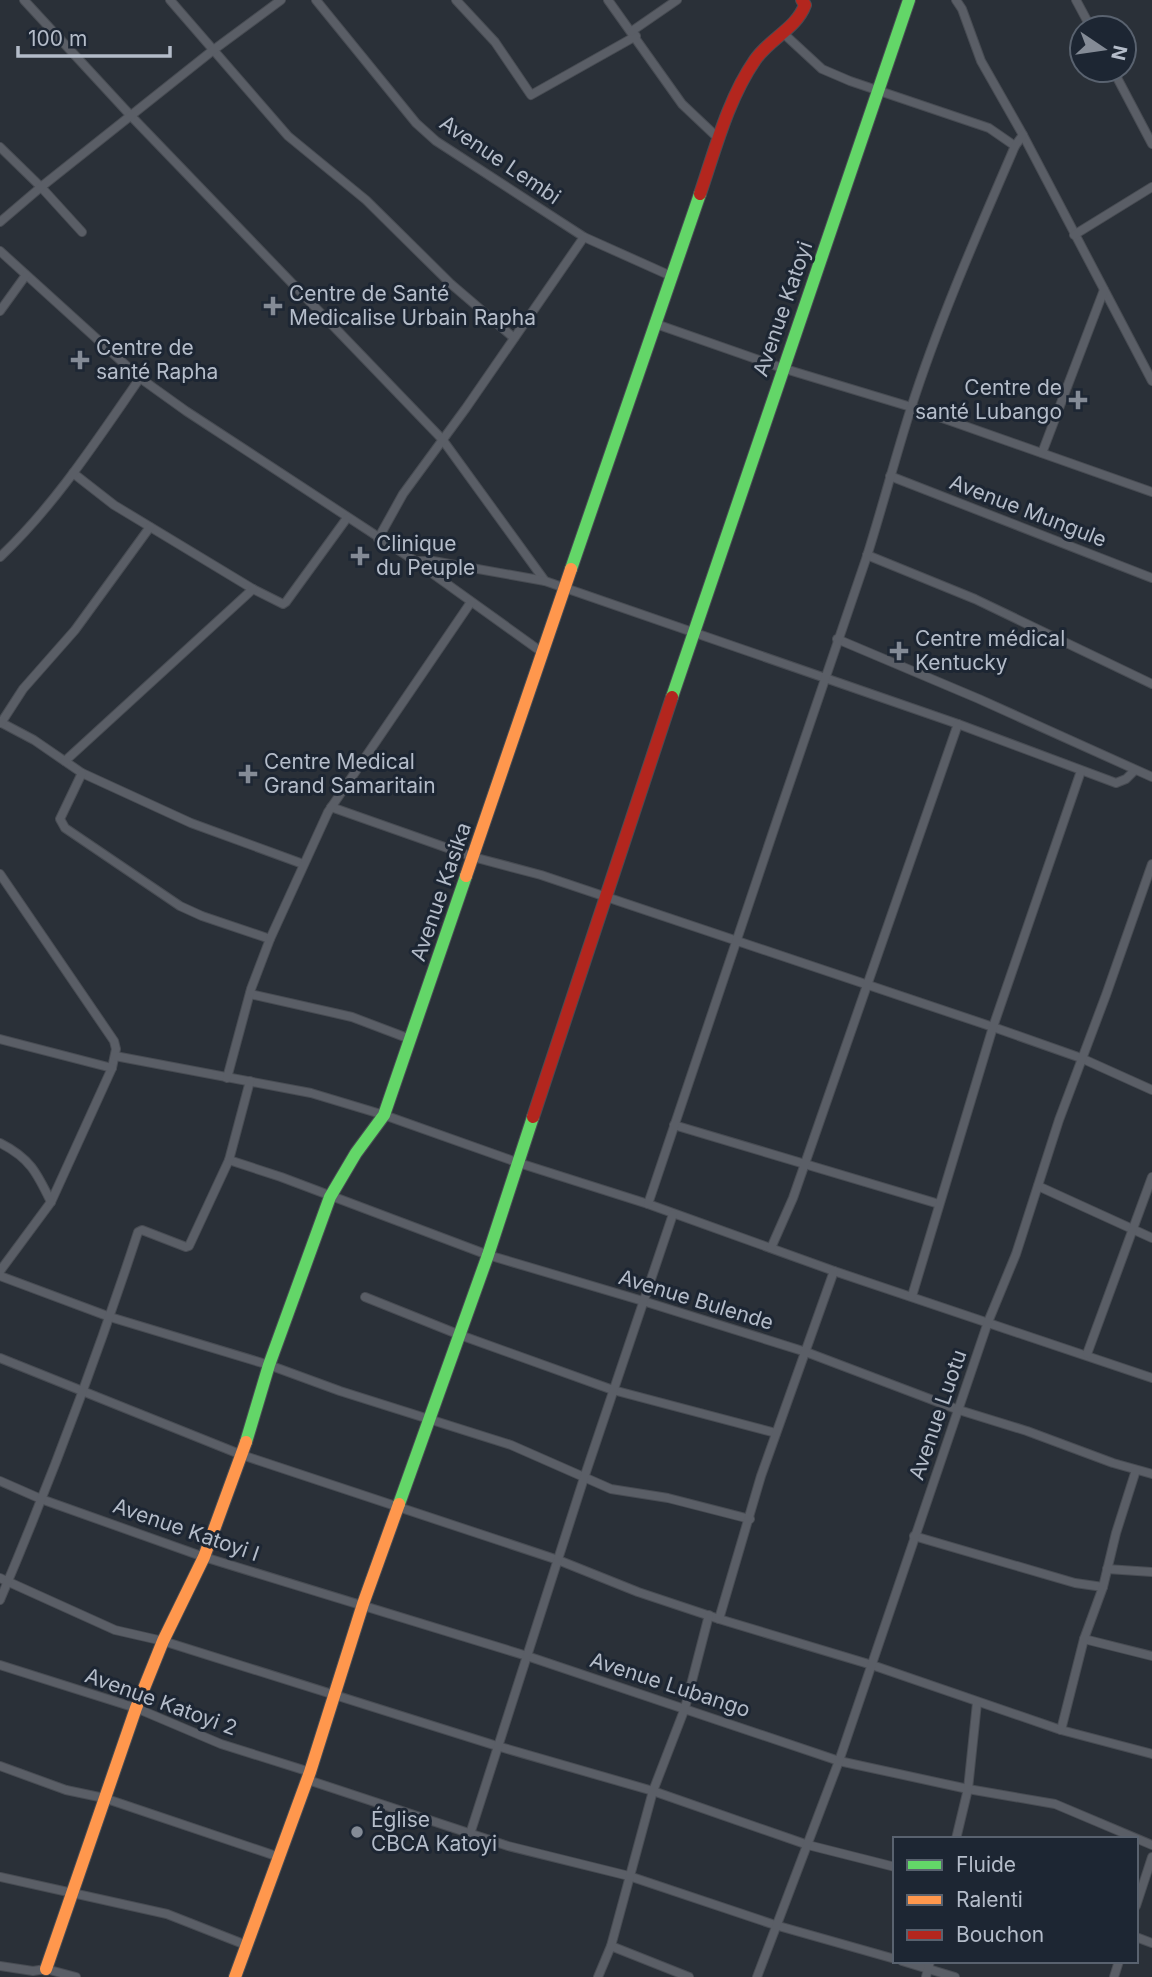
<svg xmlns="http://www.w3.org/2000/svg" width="1152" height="1977" font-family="Inter,sans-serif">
<rect width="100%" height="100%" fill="#2a3038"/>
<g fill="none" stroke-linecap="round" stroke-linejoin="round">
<defs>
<g id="street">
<polyline points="24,0 132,117 442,439 545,581"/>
<polyline points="170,0 288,136 366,200 451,284 514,338"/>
<polyline points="316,0 416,123 436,141 584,237 671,276"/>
<polyline points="456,0 495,42 531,95 636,36"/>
<polyline points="608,0 682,104 719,139"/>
<polyline points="956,0 962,9 981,61 1023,135 1152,381"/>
<polyline points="1076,0 1091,28"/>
<polyline points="632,31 677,0"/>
<polyline points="783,33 822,69 850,81 989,128 1015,146"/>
<polyline points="1113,70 1152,144"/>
<polyline points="0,147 41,187 82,232"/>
<polyline points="0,222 41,187 212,51 281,0"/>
<polyline points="1074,235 1152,187"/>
<polyline points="0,251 140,378 186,411 415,561 543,653"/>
<polyline points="0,311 26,275"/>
<polyline points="656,324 782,368 911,407 1152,492"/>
<polyline points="1042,453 1104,290"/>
<polyline points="73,473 114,505 253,589 283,604 286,602 347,518"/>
<polyline points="890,476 1152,578"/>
<polyline points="378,539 403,494 466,408 584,237"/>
<polyline points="867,555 975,599 1152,684"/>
<path d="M0 557C55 505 97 440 140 378"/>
<polyline points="415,561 433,561 545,581 958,724 1116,783 1126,779 1134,771"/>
<polyline points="837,639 979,699 1152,777"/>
<polyline points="0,722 34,740 82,773 191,823 303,864"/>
<polyline points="1,723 23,689 75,630 150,527"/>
<polyline points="65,761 253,589"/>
<polyline points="82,773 60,819 65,828 180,906 202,916 270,939"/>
<polyline points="331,807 473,857 541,875 993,1027 1081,1058 1152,1090"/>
<polyline points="0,874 114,1041 116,1049 112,1068 51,1202 0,1271"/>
<polyline points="250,994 352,1017 410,1039"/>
<polyline points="0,1039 112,1068"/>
<polyline points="115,1056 311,1093 384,1115 519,1163 648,1204 834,1271 1152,1378"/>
<polyline points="227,1078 251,989 270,939 328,812 471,602"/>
<polyline points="674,1125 939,1204"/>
<path d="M0 1143C30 1158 37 1173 51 1202"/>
<polyline points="229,1160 281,1177 488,1255 643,1301 806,1352 959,1410 1027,1431 1113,1463 1152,1474"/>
<polyline points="1038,1186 1152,1238"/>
<path d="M648 1204C719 988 793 774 866 559 882 509 895 458 911 408 940 318 978 232 1015 146L1023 135"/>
<polyline points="771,1248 793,1198 958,724"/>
<polyline points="0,1276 110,1317 269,1365 340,1391 511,1445 611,1489 668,1498 750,1519"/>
<polyline points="912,1296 993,1027 1081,771"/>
<polyline points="365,1297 460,1335 613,1390 776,1433"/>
<polyline points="1087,1354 1152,1177"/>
<polyline points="0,1358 242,1455 558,1560 638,1592 719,1619 872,1665 1061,1730 1152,1754"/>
<polyline points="0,1481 41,1499 204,1557 527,1656 839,1761 968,1789 1055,1804 1152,1845"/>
<polyline points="914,1536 1075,1583 1103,1587"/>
<polyline points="1107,1569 1152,1572"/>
<polyline points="0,1578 115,1630 163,1641 497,1746 653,1791 808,1845 895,1867"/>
<path d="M0 1600C51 1480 97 1357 138 1232L142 1230 186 1247 189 1246 229 1160 250 1081"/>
<polyline points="719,1619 761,1476 834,1271"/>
<polyline points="1084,1639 1152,1656"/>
<polyline points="0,1665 136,1708 221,1744 310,1772"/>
<polyline points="1061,1730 1084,1639 1103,1587 1116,1533 1136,1470"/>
<polyline points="0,1766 66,1790 104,1798 279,1857"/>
<polyline points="308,1780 508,1846 629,1876 775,1925 895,1959"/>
<polyline points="470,1834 584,1478 673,1214"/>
<polyline points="956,1839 968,1789 977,1703"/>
<polyline points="0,1877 167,1914 246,1945"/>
<polyline points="1136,1906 1152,1857"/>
<polyline points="1136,1937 1152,1943"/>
<polyline points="611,1946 689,1977"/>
<polyline points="902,1961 955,1977"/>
<polyline points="0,1966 33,1971 46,1969 76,1977"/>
<polyline points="598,1977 611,1946 653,1791 685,1708 709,1615"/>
<polyline points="757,1977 839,1761 988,1322 1016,1254 1059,1120 1106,995 1152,864"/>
<polyline points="926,1977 930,1961"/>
<polyline points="1114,1977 1119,1961"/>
</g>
<g id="fast">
<polyline points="571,569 700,194"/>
<polyline points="672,697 909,0"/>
<polyline points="246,1442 269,1365 330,1197 356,1153 384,1115 466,876"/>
<polyline points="399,1504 488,1255 533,1117"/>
</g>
<g id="slow">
<polyline points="466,876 571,569"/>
<polyline points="46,1969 136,1708 163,1641 204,1557 246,1442"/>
<polyline points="235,1977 310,1772 363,1604 399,1504"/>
</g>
<g id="jam">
<path d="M700 194C715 150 728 99 755 60 769 39 796 29 805 5L802 0"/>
<polyline points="533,1117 672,697"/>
</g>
</defs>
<use href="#street" stroke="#484c53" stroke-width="10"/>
<use href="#fast" stroke="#484c53" stroke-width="14"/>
<use href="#slow" stroke="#484c53" stroke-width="14"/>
<use href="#jam" stroke="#484c53" stroke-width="14"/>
<use href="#street" stroke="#5a5e66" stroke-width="8"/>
<use href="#fast" stroke="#63d668" stroke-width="12"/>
<use href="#slow" stroke="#ff974d" stroke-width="12"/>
<use href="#jam" stroke="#b3261e" stroke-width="12"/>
</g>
<g fill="#848b96" stroke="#1d2633" stroke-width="2.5">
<path d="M269.5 295.5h7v7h7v7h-7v7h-7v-7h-7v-7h7z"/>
<path d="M76.5 349.5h7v7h7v7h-7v7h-7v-7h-7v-7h7z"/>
<path d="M1074.5 389.5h7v7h7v7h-7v7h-7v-7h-7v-7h7z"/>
<path d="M356.5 545.5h7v7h7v7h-7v7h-7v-7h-7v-7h7z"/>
<path d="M895.5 640.5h7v7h7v7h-7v7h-7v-7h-7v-7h7z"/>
<path d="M244.5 763.5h7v7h7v7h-7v7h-7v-7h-7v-7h7z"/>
<circle cx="357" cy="1832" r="7"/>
</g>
<g text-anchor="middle" stroke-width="6" stroke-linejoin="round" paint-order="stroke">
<g font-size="21" fill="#b4bcc9" stroke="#1d2633">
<text transform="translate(500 160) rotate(34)" y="7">Avenue Lembi</text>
<text transform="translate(783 309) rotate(-71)" y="7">Avenue Katoyi</text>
<text transform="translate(1028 511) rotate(21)" y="7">Avenue Mungule</text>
<text transform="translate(441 892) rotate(-71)" y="7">Avenue Kasika</text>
<text transform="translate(696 1300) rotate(17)" y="7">Avenue Bulende</text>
<text transform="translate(938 1415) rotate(-71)" y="7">Avenue Luotu</text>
<text transform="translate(186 1530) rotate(19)" y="7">Avenue Katoyi I</text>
<text transform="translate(670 1685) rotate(18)" y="7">Avenue Lubango</text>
<text transform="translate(161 1702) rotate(20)" y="7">Avenue Katoyi 2</text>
</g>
<g font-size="21" fill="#b4bcc9" stroke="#1d2633" text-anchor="start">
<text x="289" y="301">Centre de Santé<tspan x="289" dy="24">Medicalise Urbain Rapha</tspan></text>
<text x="96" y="355">Centre de<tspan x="96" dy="24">santé Rapha</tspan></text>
<text x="1062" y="395" text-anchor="end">Centre de<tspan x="1062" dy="24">santé Lubango</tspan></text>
<text x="376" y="551">Clinique<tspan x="376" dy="24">du Peuple</tspan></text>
<text x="915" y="646">Centre médical<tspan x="915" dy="24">Kentucky</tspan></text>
<text x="264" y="769">Centre Medical<tspan x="264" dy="24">Grand Samaritain</tspan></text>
<text x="371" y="1827">Église<tspan x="371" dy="24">CBCA Katoyi</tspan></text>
</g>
</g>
<rect x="893" y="1837" width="245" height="126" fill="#1d2633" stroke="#59626f" stroke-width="2"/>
<rect x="907" y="1860" width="35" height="10" fill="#63d668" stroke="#59626f" stroke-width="2"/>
<text x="956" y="1872" font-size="21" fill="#b4bcc9">Fluide</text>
<rect x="907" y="1895" width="35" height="10" fill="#ff974d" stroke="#59626f" stroke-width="2"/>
<text x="956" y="1907" font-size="21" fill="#b4bcc9">Ralenti</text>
<rect x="907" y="1930" width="35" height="10" fill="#b3261e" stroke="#59626f" stroke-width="2"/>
<text x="956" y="1942" font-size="21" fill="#b4bcc9">Bouchon</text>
<g transform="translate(1103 49) rotate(103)"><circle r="33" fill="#1d2633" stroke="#59626f" stroke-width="2"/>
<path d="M0-5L12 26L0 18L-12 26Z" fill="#848b96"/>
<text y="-10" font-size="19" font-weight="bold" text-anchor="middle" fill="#b4bcc9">N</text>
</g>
<path d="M18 46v10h152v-10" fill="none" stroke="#b4bcc9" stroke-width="3.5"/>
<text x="28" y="46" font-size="21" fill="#b4bcc9" stroke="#1d2633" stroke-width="5" paint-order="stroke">100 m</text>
</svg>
